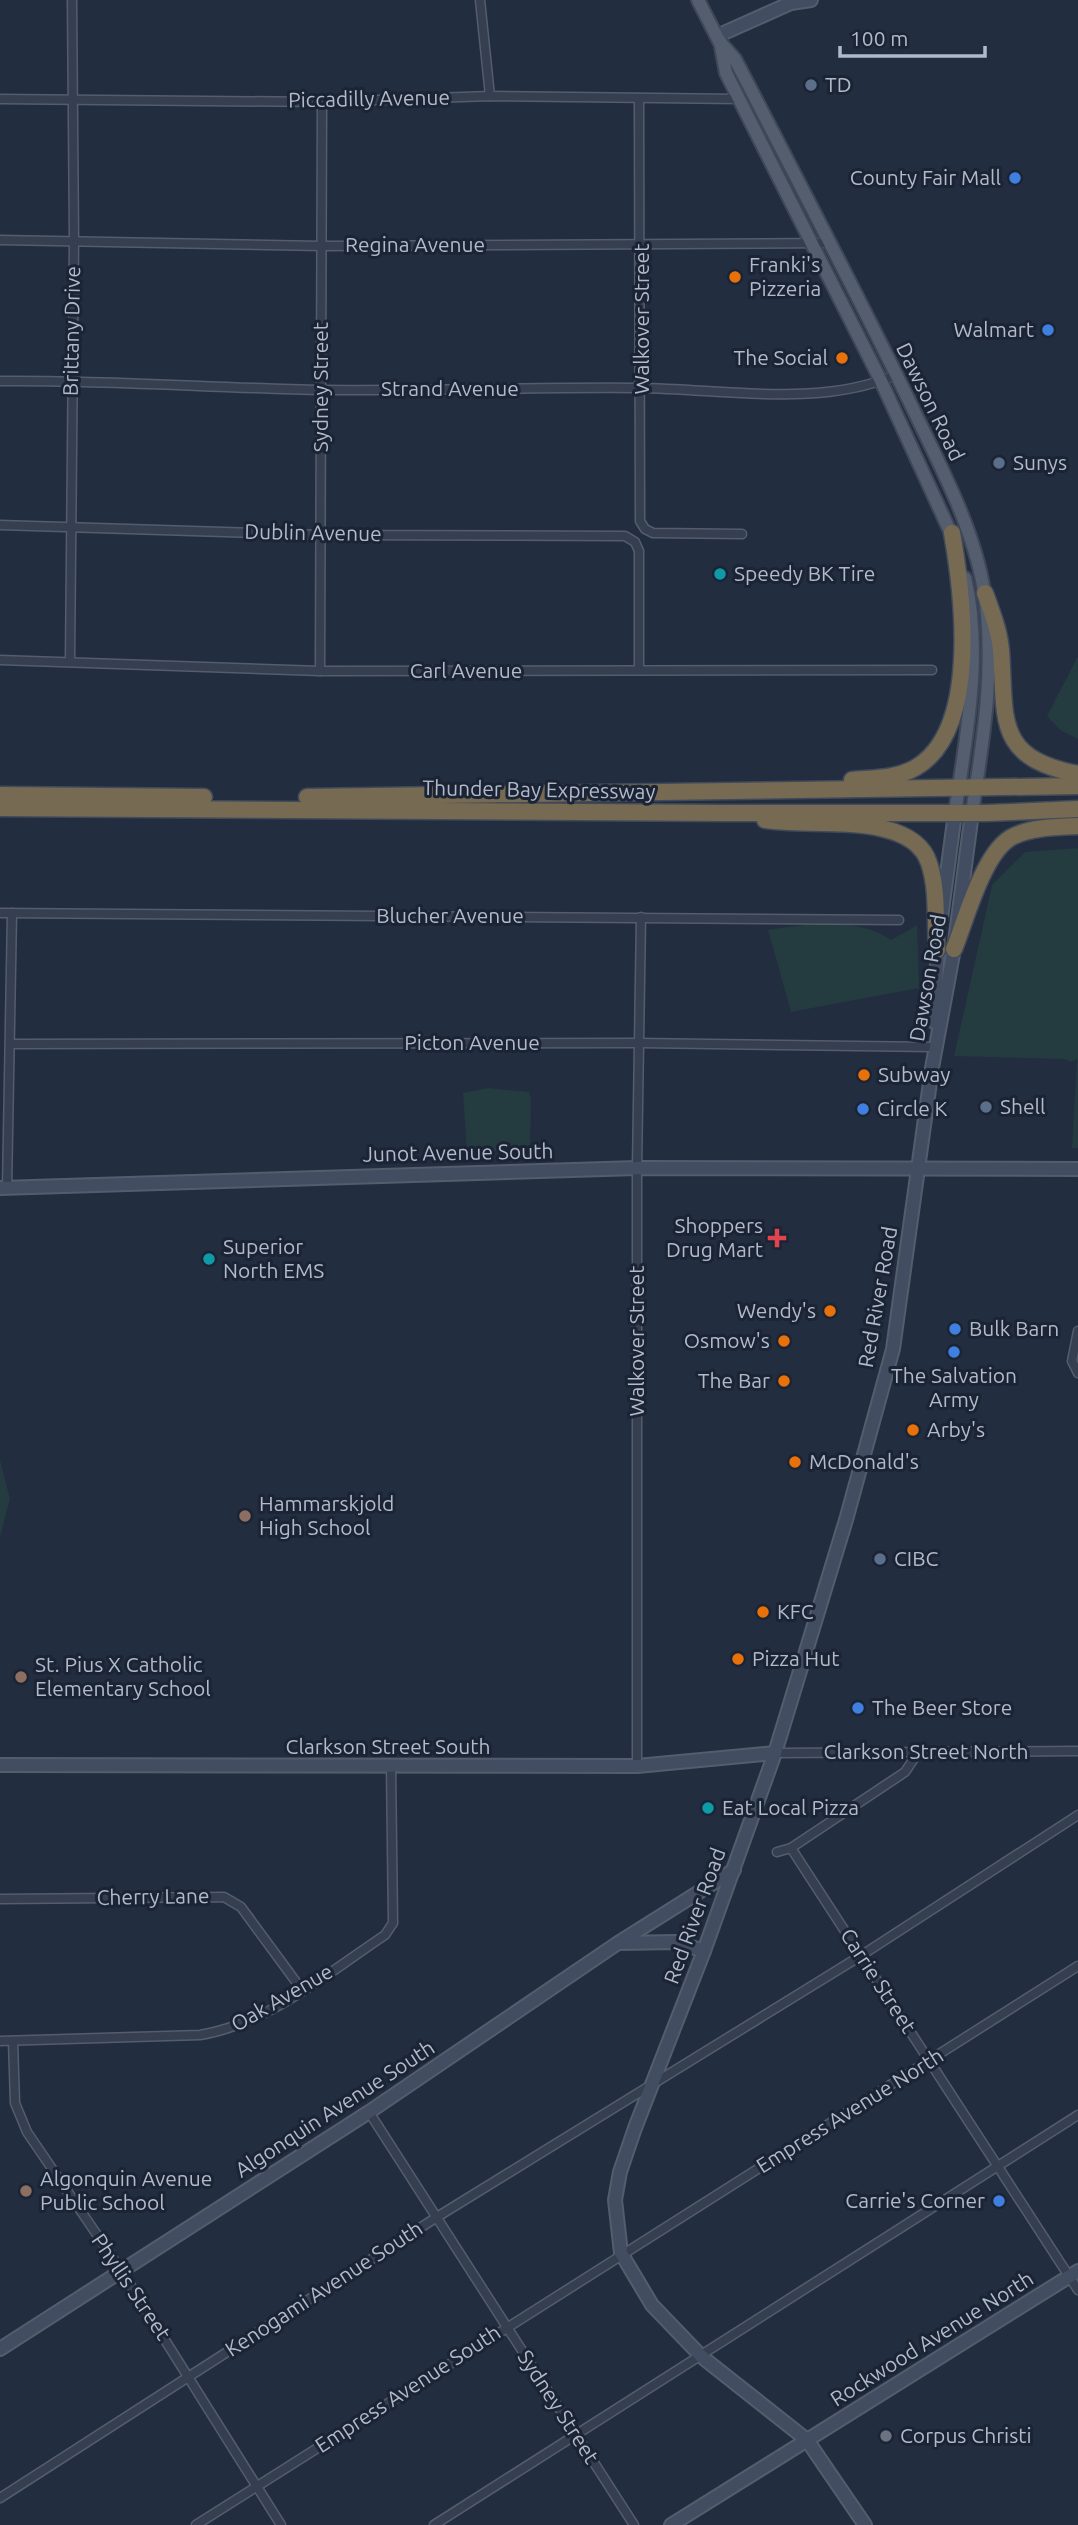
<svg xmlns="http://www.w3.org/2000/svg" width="1078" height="2525" font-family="Ubuntu,sans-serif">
<rect width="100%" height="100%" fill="#222d3f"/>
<g fill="#243b40">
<polygon points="1078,656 1078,739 1060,730 1047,716"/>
<polygon points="1078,848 1078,1148 1072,1148 1077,1059 1071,1062 1065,1059 954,1056 992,885 1025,852"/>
<path d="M917 925 919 988 791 1012 768 930C806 924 859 917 891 940Z"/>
<polygon points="488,1088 529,1092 531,1098 530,1151 467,1151 463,1093"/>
<polygon points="0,1460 10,1499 0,1537"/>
</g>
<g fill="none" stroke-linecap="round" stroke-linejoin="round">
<defs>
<g id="street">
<polyline points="480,0 490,96"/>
<polyline points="639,98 640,521 645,529 653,533 742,534"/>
<polyline points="0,99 322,102 490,96 739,99"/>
<polyline points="0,240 322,246 829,243"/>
<path d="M0 381C108 380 215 388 323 390 428 391 534 387 640 388 724 389 818 408 896 375"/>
<polyline points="0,525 320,535 625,536 635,542 639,551 639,669"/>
<polyline points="0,660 320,671 932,670"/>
<polyline points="70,661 74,240 72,0"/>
<polyline points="320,671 322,102"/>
<polyline points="0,913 899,920"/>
<polyline points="11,1044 639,1043 933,1047"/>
<polyline points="7,1189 12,913"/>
<polyline points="1078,1331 1072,1361 1078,1373"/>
<polyline points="775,1753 1078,1751"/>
<polyline points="637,1766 637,1168 641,917"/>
<polyline points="791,1848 1078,2290"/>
<polyline points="777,1852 791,1848 905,1772 919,1751"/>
<polyline points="0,1899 224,1897 241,1907 302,1990"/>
<path d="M0 2041 200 2035C268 2024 328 1973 385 1935L393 1923 391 1766"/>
<polyline points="13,2041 15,2103 27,2132 121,2270 281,2525"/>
<polyline points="369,2112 634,2525"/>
<polyline points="0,2498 437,2217 862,1955 1078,1815"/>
<polyline points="196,2525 1078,1966"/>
<polyline points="434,2525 1078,2115"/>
</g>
<g id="secondary">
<polyline points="717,36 791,3 811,0"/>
<polyline points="941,918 955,813"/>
<polyline points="934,1022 938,943"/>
<polyline points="0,1188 637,1168 1078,1169"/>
<polyline points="0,1765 637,1766 775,1753"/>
<polyline points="619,1943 676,1942 704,1951"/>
<polyline points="0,2349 369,2112 618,1943 734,1870"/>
<polyline points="671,2525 1078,2271"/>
<polyline points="865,2525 807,2440 702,2357 652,2305 621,2253 615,2200 620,2172 635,2128 704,1951 775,1753 846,1520 893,1349 932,1068 954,949 972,813"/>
</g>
<g id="primary">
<path d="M698 0 719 41 735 59C795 175 856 291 913 409 940 466 974 528 984 591 996 663 983 741 972 813"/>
<polyline points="720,41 726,73 881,381 954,540"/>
<path d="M955 813C966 738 983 653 965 578"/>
</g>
<g id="highway">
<path d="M985 593C992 612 999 630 1001 650 1006 718 994 758 1078 774"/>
<path d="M852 780C874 778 895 779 915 768 980 731 963 595 952 533"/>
<polyline points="0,795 204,797"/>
<polyline points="307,797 1078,786"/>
<polyline points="0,808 724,813 987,813 1078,809"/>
<path d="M765 820C809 828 912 810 929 863 938 889 935 923 937 950"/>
<path d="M954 949C966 920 984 849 1014 836 1032 827 1058 827 1078 826"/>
</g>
</defs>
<use href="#street" stroke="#545d6d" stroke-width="11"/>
<use href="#secondary" stroke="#545d6d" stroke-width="16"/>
<use href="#primary" stroke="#3f4858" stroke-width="16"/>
<use href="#highway" stroke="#414a5a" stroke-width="19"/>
<use href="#street" stroke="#363f4f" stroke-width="8"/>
<use href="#secondary" stroke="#434d62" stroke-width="12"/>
<use href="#primary" stroke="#545e6f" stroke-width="12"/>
<use href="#highway" stroke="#766a52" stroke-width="16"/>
</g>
<g fill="#5c6f8a" stroke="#1b2434" stroke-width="2.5">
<circle cx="811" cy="85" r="7"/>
<circle cx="999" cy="463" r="7"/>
<circle cx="986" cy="1107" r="7"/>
<circle cx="880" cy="1559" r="7"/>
</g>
<g fill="#3f7fe0" stroke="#1b2434" stroke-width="2.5">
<circle cx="1015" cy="178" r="7"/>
<circle cx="1048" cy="330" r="7"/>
<circle cx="863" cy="1109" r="7"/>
<circle cx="955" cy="1329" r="7"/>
<circle cx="954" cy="1352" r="7"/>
<circle cx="858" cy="1708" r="7"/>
<circle cx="999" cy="2201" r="7"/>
</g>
<g fill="#e8710a" stroke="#1b2434" stroke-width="2.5">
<circle cx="735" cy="277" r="7"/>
<circle cx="842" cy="358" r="7"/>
<circle cx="864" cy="1075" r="7"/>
<circle cx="830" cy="1311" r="7"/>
<circle cx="784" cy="1341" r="7"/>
<circle cx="784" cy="1381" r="7"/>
<circle cx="913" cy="1430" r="7"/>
<circle cx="795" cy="1462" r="7"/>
<circle cx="763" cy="1612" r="7"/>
<circle cx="738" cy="1659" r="7"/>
</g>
<g fill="#0f9aa8" stroke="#1b2434" stroke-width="2.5">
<circle cx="720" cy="574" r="7"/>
<circle cx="209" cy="1259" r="7"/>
<circle cx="708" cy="1808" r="7"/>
</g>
<path fill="#e0444e" stroke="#1b2434" stroke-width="2.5" d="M773.5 1227.5h7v7h7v7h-7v7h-7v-7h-7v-7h7z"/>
<g fill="#8d6e63" stroke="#1b2434" stroke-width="2.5">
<circle cx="245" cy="1516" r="7"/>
<circle cx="21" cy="1677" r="7"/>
<circle cx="26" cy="2191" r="7"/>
</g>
<circle fill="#6b7280" stroke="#1b2434" stroke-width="2.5" cx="886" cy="2436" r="7"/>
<g text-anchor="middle" stroke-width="6" stroke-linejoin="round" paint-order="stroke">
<g font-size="21" fill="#b2baca" stroke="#1b2434" text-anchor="start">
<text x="825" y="92">TD</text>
<text x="1001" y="185" text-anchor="end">County Fair Mall</text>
<text x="749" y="272">Franki's<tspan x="749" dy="24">Pizzeria</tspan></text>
<text x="1034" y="337" text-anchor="end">Walmart</text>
<text x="828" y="365" text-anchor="end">The Social</text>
<text x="1013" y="470">Sunys</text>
<text x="734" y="581">Speedy BK Tire</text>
<text x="878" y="1082">Subway</text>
<text x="1000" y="1114">Shell</text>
<text x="877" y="1116">Circle K</text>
<text x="763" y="1233" text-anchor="end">Shoppers<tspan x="763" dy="24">Drug Mart</tspan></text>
<text x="223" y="1254">Superior<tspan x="223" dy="24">North EMS</tspan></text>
<text x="816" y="1318" text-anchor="end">Wendy's</text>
<text x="969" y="1336">Bulk Barn</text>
<text x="770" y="1348" text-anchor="end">Osmow's</text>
<text x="954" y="1383" text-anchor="middle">The Salvation<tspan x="954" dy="24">Army</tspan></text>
<text x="770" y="1388" text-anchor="end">The Bar</text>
<text x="927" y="1437">Arby's</text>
<text x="809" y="1469">McDonald's</text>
<text x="259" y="1511">Hammarskjold<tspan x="259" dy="24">High School</tspan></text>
<text x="894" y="1566">CIBC</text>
<text x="777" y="1619">KFC</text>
<text x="752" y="1666">Pizza Hut</text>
<text x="35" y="1672">St. Pius X Catholic<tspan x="35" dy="24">Elementary School</tspan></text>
<text x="872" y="1715">The Beer Store</text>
<text x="722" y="1815">Eat Local Pizza</text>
<text x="40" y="2186">Algonquin Avenue<tspan x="40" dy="24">Public School</tspan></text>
<text x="985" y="2208" text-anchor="end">Carrie's Corner</text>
<text x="900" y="2443">Corpus Christi</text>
</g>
<g font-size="21" fill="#b2baca" stroke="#1b2434">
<text transform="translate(369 99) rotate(-1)" y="7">Piccadilly Avenue</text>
<text x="415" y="252">Regina Avenue</text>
<text transform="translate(642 319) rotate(-90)" y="7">Walkover Street</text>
<text transform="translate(72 331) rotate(-89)" y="7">Brittany Drive</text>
<text transform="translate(321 387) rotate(-90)" y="7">Sydney Street</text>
<text x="450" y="396">Strand Avenue</text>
<text transform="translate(930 402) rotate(64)" y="7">Dawson Road</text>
<text transform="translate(313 533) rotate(1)" y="7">Dublin Avenue</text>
<text x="466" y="678">Carl Avenue</text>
<text transform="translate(539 790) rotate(1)" y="7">Thunder Bay Expressway</text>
<text x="450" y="923">Blucher Avenue</text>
<text transform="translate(928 978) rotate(-80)" y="7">Dawson Road</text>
<text x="472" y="1050">Picton Avenue</text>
<text transform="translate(458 1153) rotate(-1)" y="7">Junot Avenue South</text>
<text transform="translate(878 1297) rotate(-80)" y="7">Red River Road</text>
<text transform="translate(637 1341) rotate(-90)" y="7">Walkover Street</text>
<text x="388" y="1754">Clarkson Street South</text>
<text x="926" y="1759">Clarkson Street North</text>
<text transform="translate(153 1897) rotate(-1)" y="7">Cherry Lane</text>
<text transform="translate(695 1916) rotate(-70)" y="7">Red River Road</text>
<text transform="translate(878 1981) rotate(57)" y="7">Carrie Street</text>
<text transform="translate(282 1998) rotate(-30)" y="7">Oak Avenue</text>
<text transform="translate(335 2109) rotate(-33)" y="7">Algonquin Avenue South</text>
<text transform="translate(850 2111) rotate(-32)" y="7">Empress Avenue North</text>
<text transform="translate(131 2287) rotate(56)" y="7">Phyllis Street</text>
<text transform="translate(324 2289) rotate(-33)" y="7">Kenogami Avenue South</text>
<text transform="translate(932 2339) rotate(-32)" y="7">Rockwood Avenue North</text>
<text transform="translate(408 2389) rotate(-33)" y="7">Empress Avenue South</text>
<text transform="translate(558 2407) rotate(57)" y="7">Sydney Street</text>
</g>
</g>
<path d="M840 46v10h145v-10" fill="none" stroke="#b2baca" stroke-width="3.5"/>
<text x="850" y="46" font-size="21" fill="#b2baca" stroke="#1b2434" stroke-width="5" paint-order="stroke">100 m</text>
</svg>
